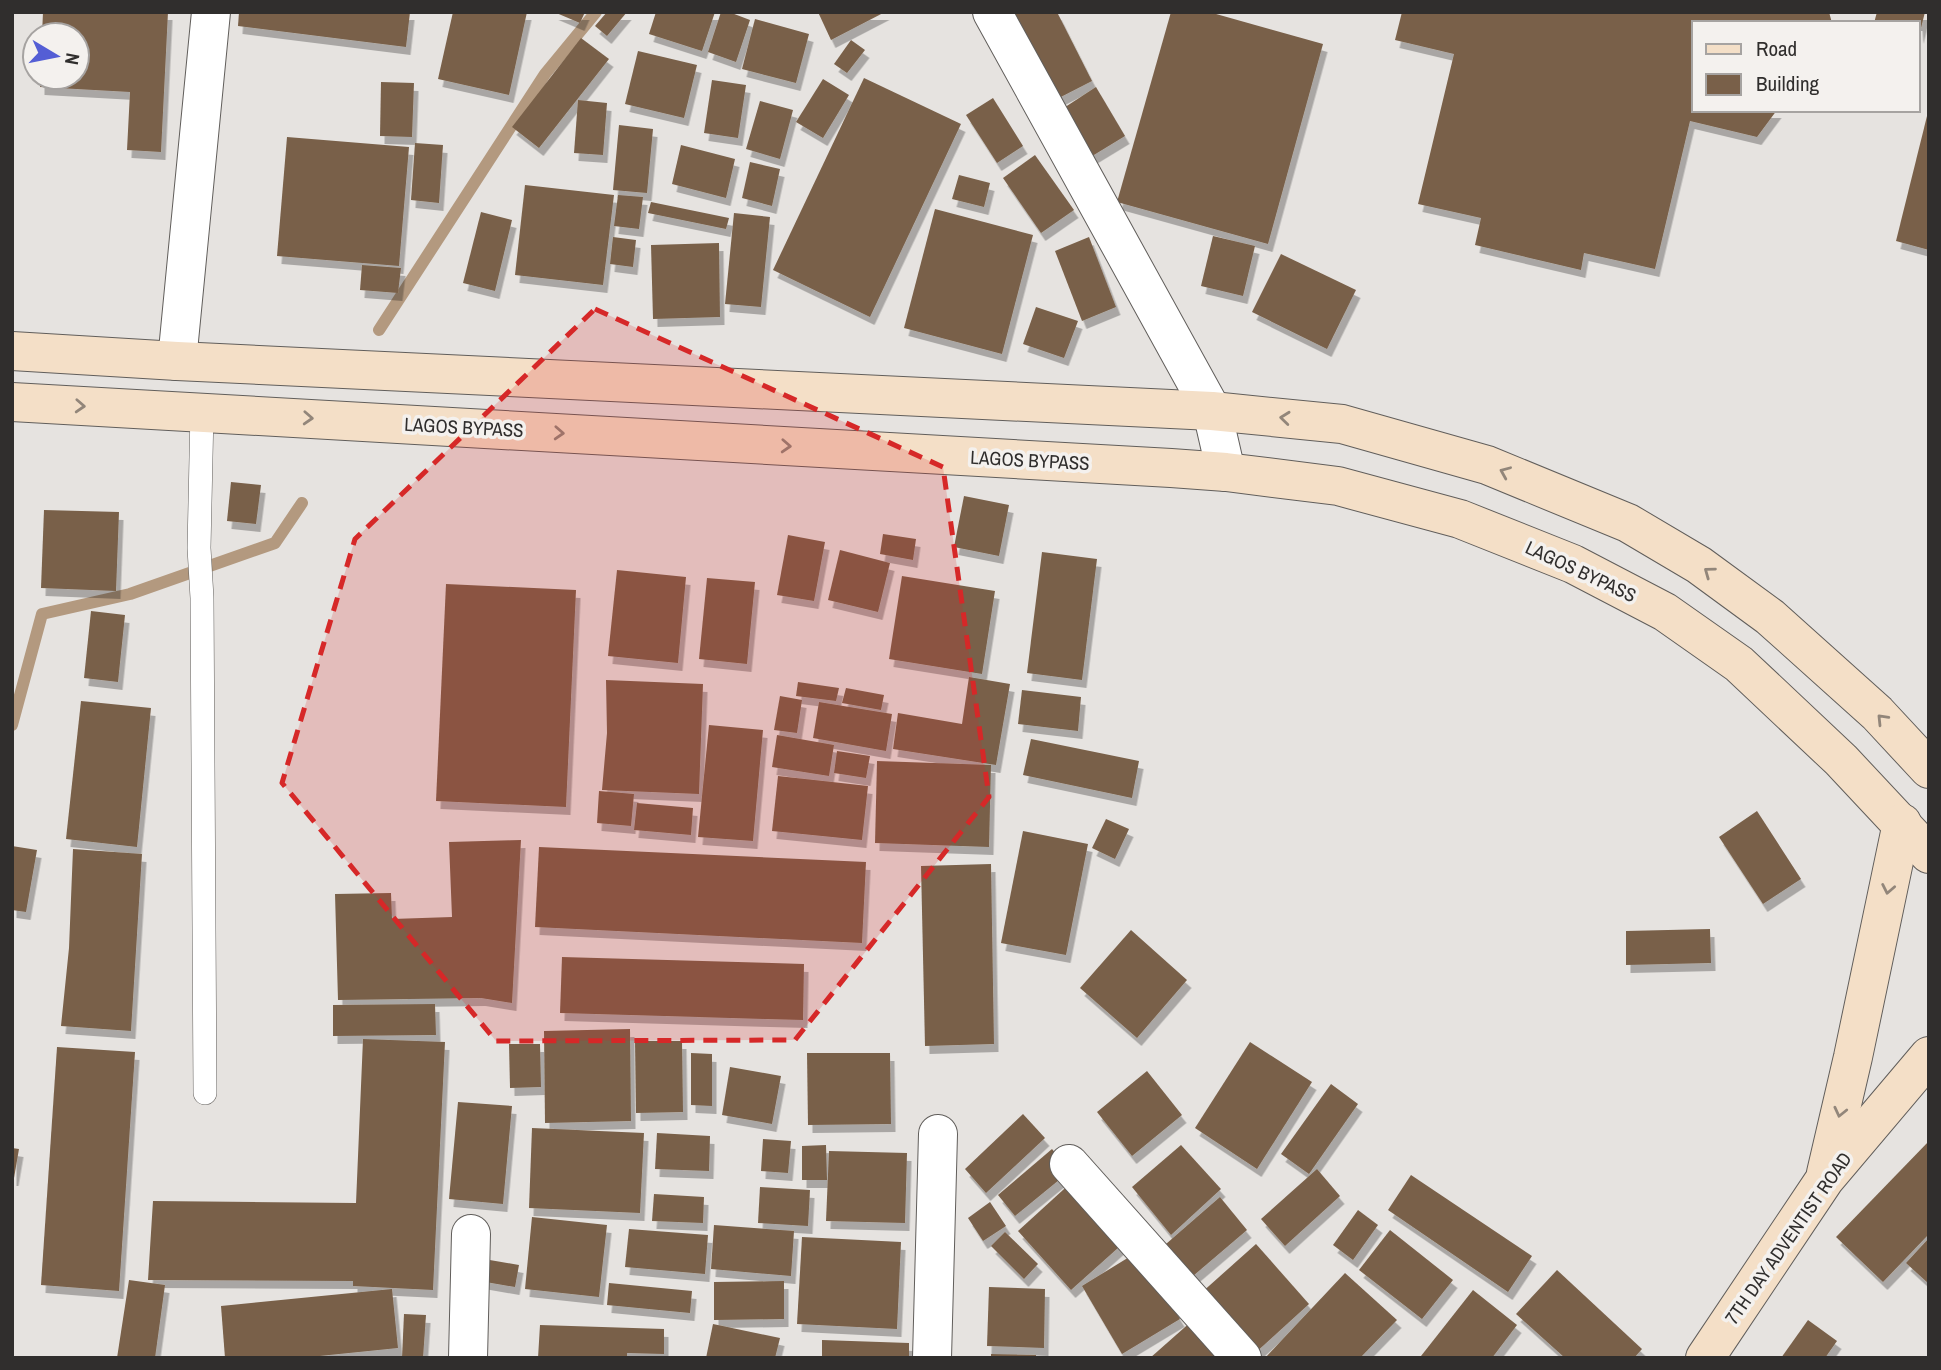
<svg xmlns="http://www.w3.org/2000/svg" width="1941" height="1370" font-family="'Archivo Narrow',sans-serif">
<defs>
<filter id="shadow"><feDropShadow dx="4.5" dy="8" stdDeviation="0" flood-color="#0004"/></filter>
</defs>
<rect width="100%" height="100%" fill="#e6e3e0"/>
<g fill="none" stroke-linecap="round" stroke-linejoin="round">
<g stroke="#b3997f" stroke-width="12">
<polyline points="379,330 545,74 596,12"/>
<polyline points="12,725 42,614 130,594 275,543 302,503"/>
</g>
</g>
<g fill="#796049" filter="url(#shadow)">
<polygon points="43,12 168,12 161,152 127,150 130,92 40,87 40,77 77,77 77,35 42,35"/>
<polygon points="239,12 410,12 406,47 238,26"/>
<polygon points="453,12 527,12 509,95 438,79"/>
<polygon points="554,12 585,12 580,23"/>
<polygon points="607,12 627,12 607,36 595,26"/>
<polygon points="656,12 715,12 702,51 649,34"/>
<polygon points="721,12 729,12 750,20 736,62 708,52"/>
<polygon points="818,12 885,12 831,40"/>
<polygon points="1020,12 1057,12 1092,81 1051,102 1008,18"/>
<polygon points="1171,12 1209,12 1323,44 1268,244 1117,202"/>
<polygon points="1402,12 1829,12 1832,23 1694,23 1694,110 1777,110 1757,137 1690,121 1655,269 1584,253 1581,270 1475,245 1481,218 1418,204 1454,54 1395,40"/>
<polygon points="1877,12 1925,12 1919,36 1918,23 1874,23"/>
<polygon points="755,19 809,34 796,83 742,69"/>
<polygon points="581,38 609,59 539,148 512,127"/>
<polygon points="851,40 865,50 847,73 834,64"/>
<polygon points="638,51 697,65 684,118 625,104"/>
<polygon points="864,78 961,124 870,317 773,270"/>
<polygon points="823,79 849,95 823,138 796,122"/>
<polygon points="712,80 746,85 738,138 704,133"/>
<polygon points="381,82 414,83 412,137 380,136"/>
<polygon points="1096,87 1125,136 1084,161 1056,113"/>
<polygon points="993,98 1023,146 997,163 966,115"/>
<polygon points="578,100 607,103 603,155 574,153"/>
<polygon points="760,101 793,110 780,159 746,149"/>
<polygon points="1928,112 1929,112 1929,250 1896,241"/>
<polygon points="619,125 653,129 647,193 613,190"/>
<polygon points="287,137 409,147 399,266 277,256"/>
<polygon points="415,143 443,145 439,203 411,200"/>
<polygon points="681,145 735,159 726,198 672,184"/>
<polygon points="1035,155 1074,210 1041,233 1003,178"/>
<polygon points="750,162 780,169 772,206 742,198"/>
<polygon points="959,175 990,183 984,207 952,199"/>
<polygon points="525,185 614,195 603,285 515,275"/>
<polygon points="618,195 643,197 639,229 614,226"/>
<polygon points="651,202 729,218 726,229 648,213"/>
<polygon points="935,209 1033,235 1002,354 904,328"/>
<polygon points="481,212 512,220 495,291 463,283"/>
<polygon points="734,213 770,217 761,307 725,304"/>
<polygon points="1213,236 1255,246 1243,296 1201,286"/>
<polygon points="613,237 636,240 633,267 610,264"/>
<polygon points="1089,237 1116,307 1082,321 1055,251"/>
<polygon points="719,243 720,317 653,319 651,245"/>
<polygon points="1281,254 1356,290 1327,349 1252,312"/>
<polygon points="362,265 401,268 398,293 360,290"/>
<polygon points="1036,307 1078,321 1064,358 1023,344"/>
<polygon points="231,482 261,485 256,524 227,521"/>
<polygon points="964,496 1009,505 999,556 954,547"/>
<polygon points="44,510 119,512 116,591 41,588"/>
<polygon points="883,534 916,539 913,560 880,554"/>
<polygon points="788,535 825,542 814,601 777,595"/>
<polygon points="840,550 890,563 878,612 828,600"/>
<polygon points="1042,552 1097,559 1082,680 1027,673"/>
<polygon points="617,570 686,577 678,663 608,656"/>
<polygon points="902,576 995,591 982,674 889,659"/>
<polygon points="707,578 755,582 747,664 699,659"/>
<polygon points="446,584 576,590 566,807 436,801"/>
<polygon points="91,611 125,615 118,682 84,678"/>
<polygon points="969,677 1010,684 996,765 893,749 898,713 962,724"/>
<polygon points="606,680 703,684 699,794 602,790 607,733"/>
<polygon points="798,682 839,688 836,701 796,696"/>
<polygon points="846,688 884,695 881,710 842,703"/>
<polygon points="1022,690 1081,697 1078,731 1018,724"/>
<polygon points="780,696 802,700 797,733 774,730"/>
<polygon points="81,701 151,708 137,847 66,839"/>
<polygon points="819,702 892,714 886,751 813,738"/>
<polygon points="709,725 763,730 753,841 698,837"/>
<polygon points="777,735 834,745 829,776 772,767"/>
<polygon points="1031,739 1139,761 1132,798 1023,775"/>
<polygon points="837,751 870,756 866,778 834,773"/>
<polygon points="877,761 991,765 989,847 875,843"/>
<polygon points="778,776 868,786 862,840 772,831"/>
<polygon points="599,791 634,794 631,826 597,823"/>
<polygon points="637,803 693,808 691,835 634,830"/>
<polygon points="1757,811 1801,879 1763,904 1719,837"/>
<polygon points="1106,819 1129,829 1115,859 1092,848"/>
<polygon points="1023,831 1088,844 1066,955 1001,943"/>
<polygon points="521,840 512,1003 481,998 338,1000 335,894 391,893 392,919 452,917 449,842"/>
<polygon points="12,846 37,850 26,912 12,910"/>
<polygon points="539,847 866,862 862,943 535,927"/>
<polygon points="73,849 142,854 131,1031 61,1026 69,948"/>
<polygon points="991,864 994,1044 925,1046 921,866"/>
<polygon points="1710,929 1711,963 1626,965 1626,931"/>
<polygon points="1131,930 1187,980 1137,1038 1080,988"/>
<polygon points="562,957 804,964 803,1020 560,1013"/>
<polygon points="435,1004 436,1035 333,1036 333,1005"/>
<polygon points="630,1029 631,1121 545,1123 544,1031"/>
<polygon points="363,1039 445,1042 433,1290 353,1286 353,1281 148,1280 153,1201 356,1203"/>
<polygon points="635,1041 682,1041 683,1112 636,1113"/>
<polygon points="1250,1042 1312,1082 1257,1169 1195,1128"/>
<polygon points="509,1044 540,1044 541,1087 510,1088"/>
<polygon points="57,1047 135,1052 119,1291 41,1285"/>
<polygon points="691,1053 712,1054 712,1106 691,1105"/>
<polygon points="807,1053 890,1053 891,1124 808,1125"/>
<polygon points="730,1067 781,1076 772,1124 722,1115"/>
<polygon points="1147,1071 1182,1115 1132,1156 1097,1112"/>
<polygon points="1331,1084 1358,1104 1309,1174 1281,1154"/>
<polygon points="458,1102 512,1106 503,1204 449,1199"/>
<polygon points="1023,1114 1045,1138 986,1193 965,1169"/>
<polygon points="532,1128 644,1133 640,1213 529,1208"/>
<polygon points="657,1133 710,1136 709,1171 655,1169"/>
<polygon points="763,1139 791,1141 788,1173 761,1171"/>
<polygon points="1929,1141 1929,1234 1883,1282 1836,1237"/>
<polygon points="826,1145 827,1180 802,1180 802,1146"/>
<polygon points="1181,1145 1221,1189 1171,1235 1132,1187"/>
<polygon points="12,1148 19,1149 14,1178 12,1178"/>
<polygon points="1052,1149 1070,1171 1015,1216 998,1195"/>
<polygon points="829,1151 907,1153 905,1223 826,1221"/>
<polygon points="1317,1169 1340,1196 1285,1246 1261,1219"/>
<polygon points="1411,1175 1532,1256 1508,1292 1388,1210"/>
<polygon points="1075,1179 1128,1239 1071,1290 1018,1231"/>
<polygon points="760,1187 810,1190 808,1226 758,1223"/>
<polygon points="654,1194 704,1197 703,1223 652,1221"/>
<polygon points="1220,1197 1247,1230 1193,1276 1166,1244"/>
<polygon points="990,1202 1006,1226 983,1241 968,1218"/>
<polygon points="1358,1210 1378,1225 1353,1260 1333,1245"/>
<polygon points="532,1217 607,1225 599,1297 525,1289"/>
<polygon points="714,1225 794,1231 791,1276 711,1269"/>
<polygon points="629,1229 708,1235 705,1274 625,1267"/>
<polygon points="1390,1230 1453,1280 1422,1319 1359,1270"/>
<polygon points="1005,1232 1038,1264 1024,1279 991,1246"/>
<polygon points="802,1237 901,1242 897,1329 797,1324"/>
<polygon points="1929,1238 1929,1284 1906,1263"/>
<polygon points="1256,1244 1309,1304 1254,1354 1200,1294"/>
<polygon points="1139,1251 1180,1319 1122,1354 1082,1286"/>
<polygon points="484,1259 519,1265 515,1287 480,1281"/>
<polygon points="1557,1270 1642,1349 1634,1358 1565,1358 1516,1314"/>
<polygon points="1345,1273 1397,1320 1360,1358 1265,1358"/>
<polygon points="129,1280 165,1285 155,1358 117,1358"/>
<polygon points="784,1281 784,1319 714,1320 714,1282"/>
<polygon points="609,1283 692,1291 690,1313 607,1305"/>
<polygon points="989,1287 1045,1289 1044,1348 987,1346"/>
<polygon points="392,1289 398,1348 300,1358 225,1358 221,1306"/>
<polygon points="1473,1290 1517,1325 1492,1358 1423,1358 1421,1356"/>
<polygon points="404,1314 426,1315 423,1358 402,1358"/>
<polygon points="1193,1320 1227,1358 1150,1358"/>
<polygon points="1808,1320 1837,1341 1825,1358 1781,1358"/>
<polygon points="713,1324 780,1338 775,1358 706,1358"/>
<polygon points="540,1325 664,1329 664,1354 627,1353 627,1358 538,1358"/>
<polygon points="822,1340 909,1343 909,1358 822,1358"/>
<polygon points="991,1354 1036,1355 1036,1358 991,1358"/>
</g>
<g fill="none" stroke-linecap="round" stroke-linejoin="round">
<defs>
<polyline id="lane" points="202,412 199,548 202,598 205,1093"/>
<g id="street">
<polyline points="992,12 1212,411 1226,472"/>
<polyline points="177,361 211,12"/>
<polyline points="1069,1164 1242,1358"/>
<polyline points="468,1358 471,1234"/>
<polyline points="932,1358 938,1134"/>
</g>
<g id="secondary">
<polyline points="12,351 177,361 1212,411 1342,424 1487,465 1628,523 1699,565 1770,617 1877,713 1929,769"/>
<polyline points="12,402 1171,468 1226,472 1338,486 1460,519 1573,564 1665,612 1739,664 1841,760 1929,854"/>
<polyline points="1826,1173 1853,1057 1902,823"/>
<polyline points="1705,1358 1825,1179 1929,1056"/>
</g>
</defs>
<use href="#lane" stroke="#615e5b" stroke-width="24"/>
<use href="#street" stroke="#615e5b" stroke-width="40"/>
<use href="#secondary" stroke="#615e5b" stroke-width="40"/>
<use href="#lane" stroke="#fff" stroke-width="23"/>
<use href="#street" stroke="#fff" stroke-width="38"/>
<use href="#secondary" stroke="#f4dfc7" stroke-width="38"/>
</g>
<defs><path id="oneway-chevron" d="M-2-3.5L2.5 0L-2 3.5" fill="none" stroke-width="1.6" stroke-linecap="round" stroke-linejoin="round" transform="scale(1.75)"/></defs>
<g stroke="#92867a">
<use href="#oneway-chevron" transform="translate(80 406) rotate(3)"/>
<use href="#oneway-chevron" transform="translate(308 418) rotate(3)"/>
<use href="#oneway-chevron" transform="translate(1285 418) rotate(-174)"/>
<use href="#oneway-chevron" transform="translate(559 433) rotate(3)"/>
<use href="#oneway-chevron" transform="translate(786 446) rotate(3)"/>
<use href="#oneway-chevron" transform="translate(1505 472) rotate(-157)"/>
<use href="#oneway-chevron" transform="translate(1709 572) rotate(-144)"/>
<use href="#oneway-chevron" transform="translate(1882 719) rotate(-134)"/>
<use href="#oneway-chevron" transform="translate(1888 889) rotate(101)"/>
<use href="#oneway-chevron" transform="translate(1840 1112) rotate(103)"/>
</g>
<path fill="#d62828" fill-opacity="0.2" stroke="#d62828" stroke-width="5" stroke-dasharray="14 9" stroke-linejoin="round" d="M595 309 943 467 989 797 795 1040 496 1041 282 783 355 539Z"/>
<g text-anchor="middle" stroke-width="7" stroke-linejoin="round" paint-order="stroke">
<g font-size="19" fill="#302e2d" stroke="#f4f1ee">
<text transform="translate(464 427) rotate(3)" y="7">LAGOS BYPASS</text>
<text transform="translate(1030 460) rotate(3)" y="7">LAGOS BYPASS</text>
<text transform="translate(1581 571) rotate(25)" y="7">LAGOS BYPASS</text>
<text transform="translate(1788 1238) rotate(-55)" y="7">7TH DAY ADVENTIST ROAD</text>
</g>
</g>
<rect width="1941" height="1370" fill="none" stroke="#302e2d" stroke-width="28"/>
<rect x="1692" y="21" width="228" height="91" fill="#f4f1ee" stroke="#a6a3a1" stroke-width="2"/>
<rect x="1706" y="44" width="35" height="10" fill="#f4dfc7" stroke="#a6a3a1" stroke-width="2"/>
<text x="1756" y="56" font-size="21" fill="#302e2d">Road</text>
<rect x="1706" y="74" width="35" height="21" fill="#796049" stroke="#a6a3a1" stroke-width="2"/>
<text x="1756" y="91" font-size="21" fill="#302e2d">Building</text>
<g transform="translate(56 56) rotate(100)"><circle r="33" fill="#f4f1ee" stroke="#a6a3a1" stroke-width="2"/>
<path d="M0-5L12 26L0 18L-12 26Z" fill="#545ed5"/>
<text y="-10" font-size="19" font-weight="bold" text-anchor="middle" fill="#302e2d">N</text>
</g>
</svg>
